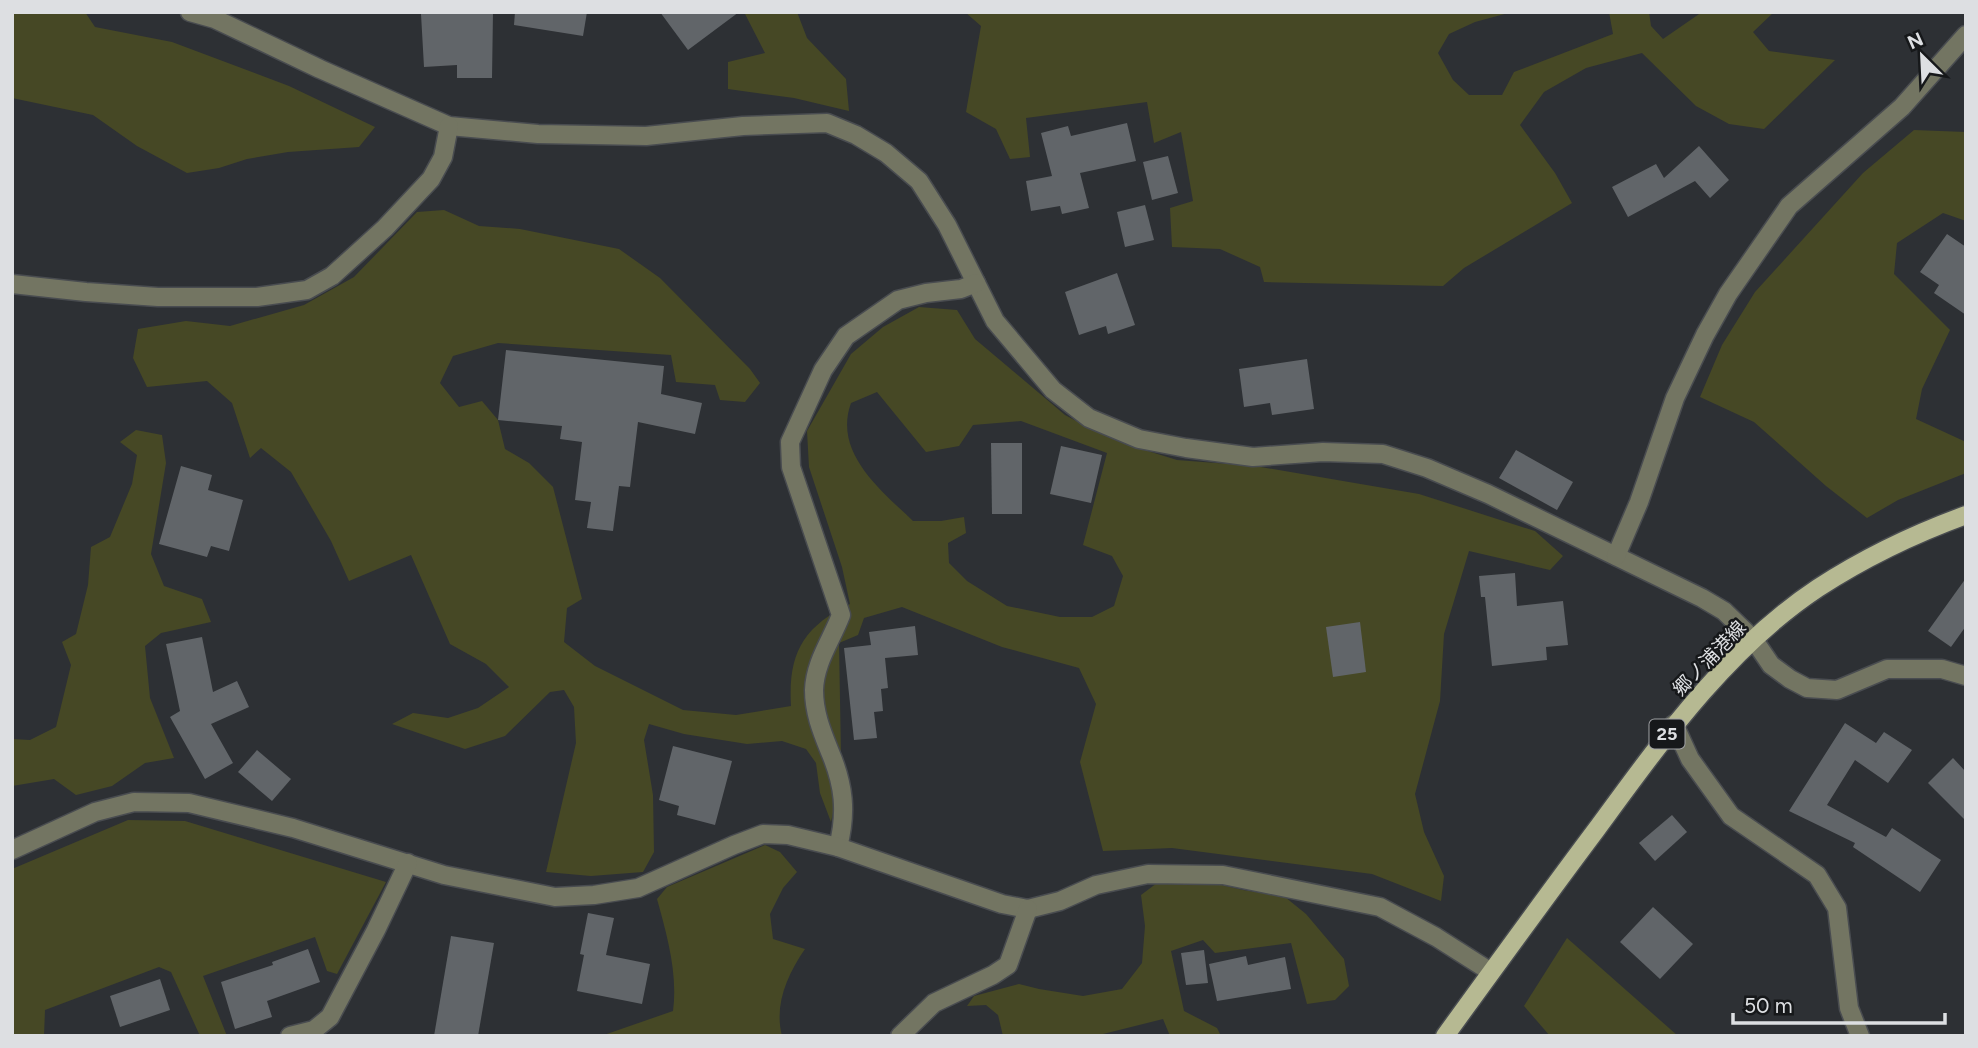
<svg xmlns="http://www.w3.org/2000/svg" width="1978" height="1048" font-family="Figtree,'Noto Sans JP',sans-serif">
<rect width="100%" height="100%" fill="#2d3034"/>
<g fill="#464825" fill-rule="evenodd">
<polygon points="12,12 85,12 95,27 172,42 289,86 375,127 359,147 288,152 247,159 219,168 187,173 137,146 93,115 12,98"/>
<polygon points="744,12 797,12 807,38 846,79 849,111 794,98 728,89 728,62 765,53"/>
<polygon points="965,12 1512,12 1475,22 1449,34 1438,53 1453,80 1469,95 1502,95 1514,72 1613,34 1609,12 1649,12 1651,26 1663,39 1702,12 1774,12 1753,32 1769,51 1835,60 1764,129 1729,124 1696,106 1642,53 1586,68 1544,92 1520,125 1555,173 1572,203 1464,268 1443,286 1264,282 1260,267 1220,249 1172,247 1170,208 1193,201 1181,132 1154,143 1147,102 1026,118 1030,157 1010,159 996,129 966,112 981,26"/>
<polygon points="1914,130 1966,132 1966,221 1943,213 1897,243 1894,274 1950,330 1922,389 1916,419 1966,442 1966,473 1898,500 1867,518 1826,486 1754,422 1700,397 1722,345 1755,292 1863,173"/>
<path d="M444 210 479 226 520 229 619 249 660 278 750 369 760 383 745 402 720 400 715 385 676 382 671 355 498 343 453 356 440 383 459 407 482 401 498 420 505 449 529 463 553 487 582 599 567 608 564 642 595 666 683 710 736 715 791 706C788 653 803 627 850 604L842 567 809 467 807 431 851 354 883 327 919 307 957 310 975 339 1065 415 1095 431 1122 443 1177 460 1255 466 1419 494 1535 531 1563 556 1550 570 1469 551 1444 634 1440 701 1415 794 1424 832 1444 876 1441 901 1372 874 1172 848 1103 851 1080 762 1096 704 1079 668 1002 647 902 607 864 618 858 635 839 643 841 756 833 775 835 803 831 822 820 793 816 763 806 749 782 741 747 744 684 734 649 724 644 740 653 795 654 852 643 872 591 876 546 872 576 743 574 707 564 690 550 692 505 736 465 749 392 724 413 713 448 718 478 708 509 687 486 664 450 644 411 555 349 581 331 541 291 472 261 448 250 458 232 403 207 381 147 387 133 358 138 329 186 321 230 326 304 305 354 277 417 212ZM877 392 926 452 959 446 973 425 1021 421 1107 453 1083 545 1112 556 1123 576 1114 606 1092 617H1060L1007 606 967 581 949 563 948 543 966 533 964 517 941 521H913C881 490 833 453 851 403Z"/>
<polygon points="136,430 162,435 166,463 151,554 164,586 202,599 211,622 161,633 145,646 150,698 174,758 145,763 112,786 76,795 54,779 12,786 12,739 30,740 56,727 71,665 62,642 76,634 88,585 91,547 110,537 132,484 137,455 120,442"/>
<polygon points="128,820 185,821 386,882 337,974 327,971 315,937 203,976 227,1036 200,1036 171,972 159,967 45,1010 44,1036 12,1036 12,869"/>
<path d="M765 845 780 852 797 872 783 888 770 914 773 939 805 949C787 975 774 1005 782 1036H601L673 1011C678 974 667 935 657 899L667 887Z"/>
<polygon points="1204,881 1243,890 1285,897 1306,914 1344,959 1349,986 1335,1000 1307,1004 1291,943 1215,953 1203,940 1171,951 1184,1011 1217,1028 1221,1036 1170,1036 1163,1019 1095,1036 1003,1036 998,1015 986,1005 967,1006 974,996 1019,984 1039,989 1083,996 1122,989 1142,963 1145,926 1141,895 1157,883"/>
<polygon points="1567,938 1678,1036 1550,1036 1524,1006"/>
</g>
<g fill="#616569">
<polygon points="461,12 493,12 492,78 457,78 457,65 424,67 421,14"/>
<polygon points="515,12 587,12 583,36 514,25"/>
<polygon points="660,12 739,12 688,50"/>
<polygon points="1127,123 1136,161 1080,173 1089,208 1062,214 1060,206 1031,211 1026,181 1052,176 1041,133 1068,126 1071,136"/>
<polygon points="1699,146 1729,180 1710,198 1695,181 1628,217 1612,187 1656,164 1664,178"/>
<polygon points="1168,156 1178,193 1152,200 1143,162"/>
<polygon points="1145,205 1154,240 1125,247 1117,212"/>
<polygon points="1947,234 1966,247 1966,315 1934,293 1939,285 1920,272"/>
<polygon points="1117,273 1135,325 1108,334 1106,326 1079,335 1065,292"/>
<polygon points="506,350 664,366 661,394 702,403 695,434 638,422 630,487 619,486 613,531 587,528 591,502 575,500 582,442 560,439 562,426 498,420"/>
<polygon points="1307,359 1314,409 1272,415 1270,403 1244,407 1239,369"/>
<polygon points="991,443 1022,443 1022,514 992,514"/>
<polygon points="1061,446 1102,455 1091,503 1050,494"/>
<polygon points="1516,450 1573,482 1557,510 1499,478"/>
<polygon points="181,466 212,475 208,490 243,500 229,551 211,546 207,557 159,544"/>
<polygon points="1515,573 1517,606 1563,601 1568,645 1546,647 1547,660 1492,666 1485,597 1481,597 1479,576"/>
<polygon points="1966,578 1966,626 1951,647 1928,631"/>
<polygon points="1360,622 1366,672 1333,677 1326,627"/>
<polygon points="915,626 918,655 885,658 888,688 881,689 883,711 874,712 877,738 854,740 844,648 871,645 869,632"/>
<polygon points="202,637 213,692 237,681 249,707 211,724 233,763 205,779 170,717 180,711 166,644"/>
<polygon points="1845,723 1876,743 1884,732 1912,750 1888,783 1855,760 1827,805 1886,837 1892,828 1941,860 1920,892 1853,847 1855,843 1789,811"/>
<polygon points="673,746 732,761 715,825 677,815 679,806 659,800"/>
<polygon points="257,750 291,779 272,801 238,772"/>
<polygon points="1953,758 1966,772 1966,821 1928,783"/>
<polygon points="1672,815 1687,832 1655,861 1639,843"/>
<polygon points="1653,907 1693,944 1660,979 1620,942"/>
<polygon points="588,913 614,918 606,955 650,964 642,1004 577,991 584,955 580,954"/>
<polygon points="451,936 494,943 478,1036 434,1036"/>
<polygon points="308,949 320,982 267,1001 272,1017 235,1029 221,982 273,965 272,962"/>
<polygon points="1204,950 1208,983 1186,985 1181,953"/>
<polygon points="1246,956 1248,965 1285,957 1291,989 1217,1001 1209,964"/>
<polygon points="160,979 170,1010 120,1027 110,996"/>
</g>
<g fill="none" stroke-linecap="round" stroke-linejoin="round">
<defs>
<g id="minor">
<polyline points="190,12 215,19 320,69 449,126 538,134 646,136 743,126 827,123 856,135 886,153 919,181 947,225 995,321 1053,390 1089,418 1139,439 1186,448 1253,457 1323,452 1383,454 1427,468 1488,494 1702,598 1724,611 1754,640 1771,665 1790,679 1807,688 1837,690 1887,669 1942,669 1966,676"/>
<polyline points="12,284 86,292 158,297 257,297 307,290 332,276 385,228 431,179 443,157 449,126"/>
<polyline points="1616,556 1639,502 1675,398 1705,335 1728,294 1789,206 1902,107 1966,35"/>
<polyline points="1674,724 1690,759 1731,816 1817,875 1837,908 1849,1008 1860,1036"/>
<path d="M838 847C847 812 844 785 830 752 822 732 814 713 814 690 815 662 831 641 841 615L791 467 790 442 823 370 846 336 898 300 926 293 961 289 976 283"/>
<polyline points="12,850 95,812 134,802 189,803 293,828 444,875 555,897 594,895 638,888 734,845 763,834 788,835 838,847 1002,904 1028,909 1060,901 1096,885 1148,874 1223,875 1380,907 1436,937 1491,972"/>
<polyline points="290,1036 314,1030 330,1017 376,930 408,863"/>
<polyline points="900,1036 934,1003 993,975 1008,965 1028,909"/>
</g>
<path id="major" d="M1445 1036C1495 967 1545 898 1596 830 1660 743 1726 649 1818 588 1864 558 1914 534 1966 515"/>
</defs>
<use href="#minor" stroke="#494c50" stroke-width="21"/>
<use href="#major" stroke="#494c50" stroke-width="21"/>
<use href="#minor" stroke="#737562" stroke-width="18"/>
<use href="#major" stroke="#b6b992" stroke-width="18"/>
</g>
<g text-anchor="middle" stroke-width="5" stroke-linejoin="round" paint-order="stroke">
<rect fill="#16181a" stroke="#a1a3a6" stroke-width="2" x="1649.5" y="719.5" width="35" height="29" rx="5"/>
<g font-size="18" font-weight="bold" fill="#dddfe2">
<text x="1667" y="740">25</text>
</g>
<g font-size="19" fill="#dddfe2" stroke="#16181a">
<text transform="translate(1709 658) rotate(-46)" y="7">郷ノ浦港線</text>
</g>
</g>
<rect width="1978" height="1048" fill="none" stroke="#dddfe2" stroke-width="28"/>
<g transform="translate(1922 56) rotate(336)" stroke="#16181a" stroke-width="5" paint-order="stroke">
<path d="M0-5L12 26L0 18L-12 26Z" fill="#dddfe2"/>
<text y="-10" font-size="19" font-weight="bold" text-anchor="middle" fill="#dddfe2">N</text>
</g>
<path d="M1733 1013v10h212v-10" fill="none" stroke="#dddfe2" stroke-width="3.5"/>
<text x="1744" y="1013" font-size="21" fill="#dddfe2" stroke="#16181a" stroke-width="5" paint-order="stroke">50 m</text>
</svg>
